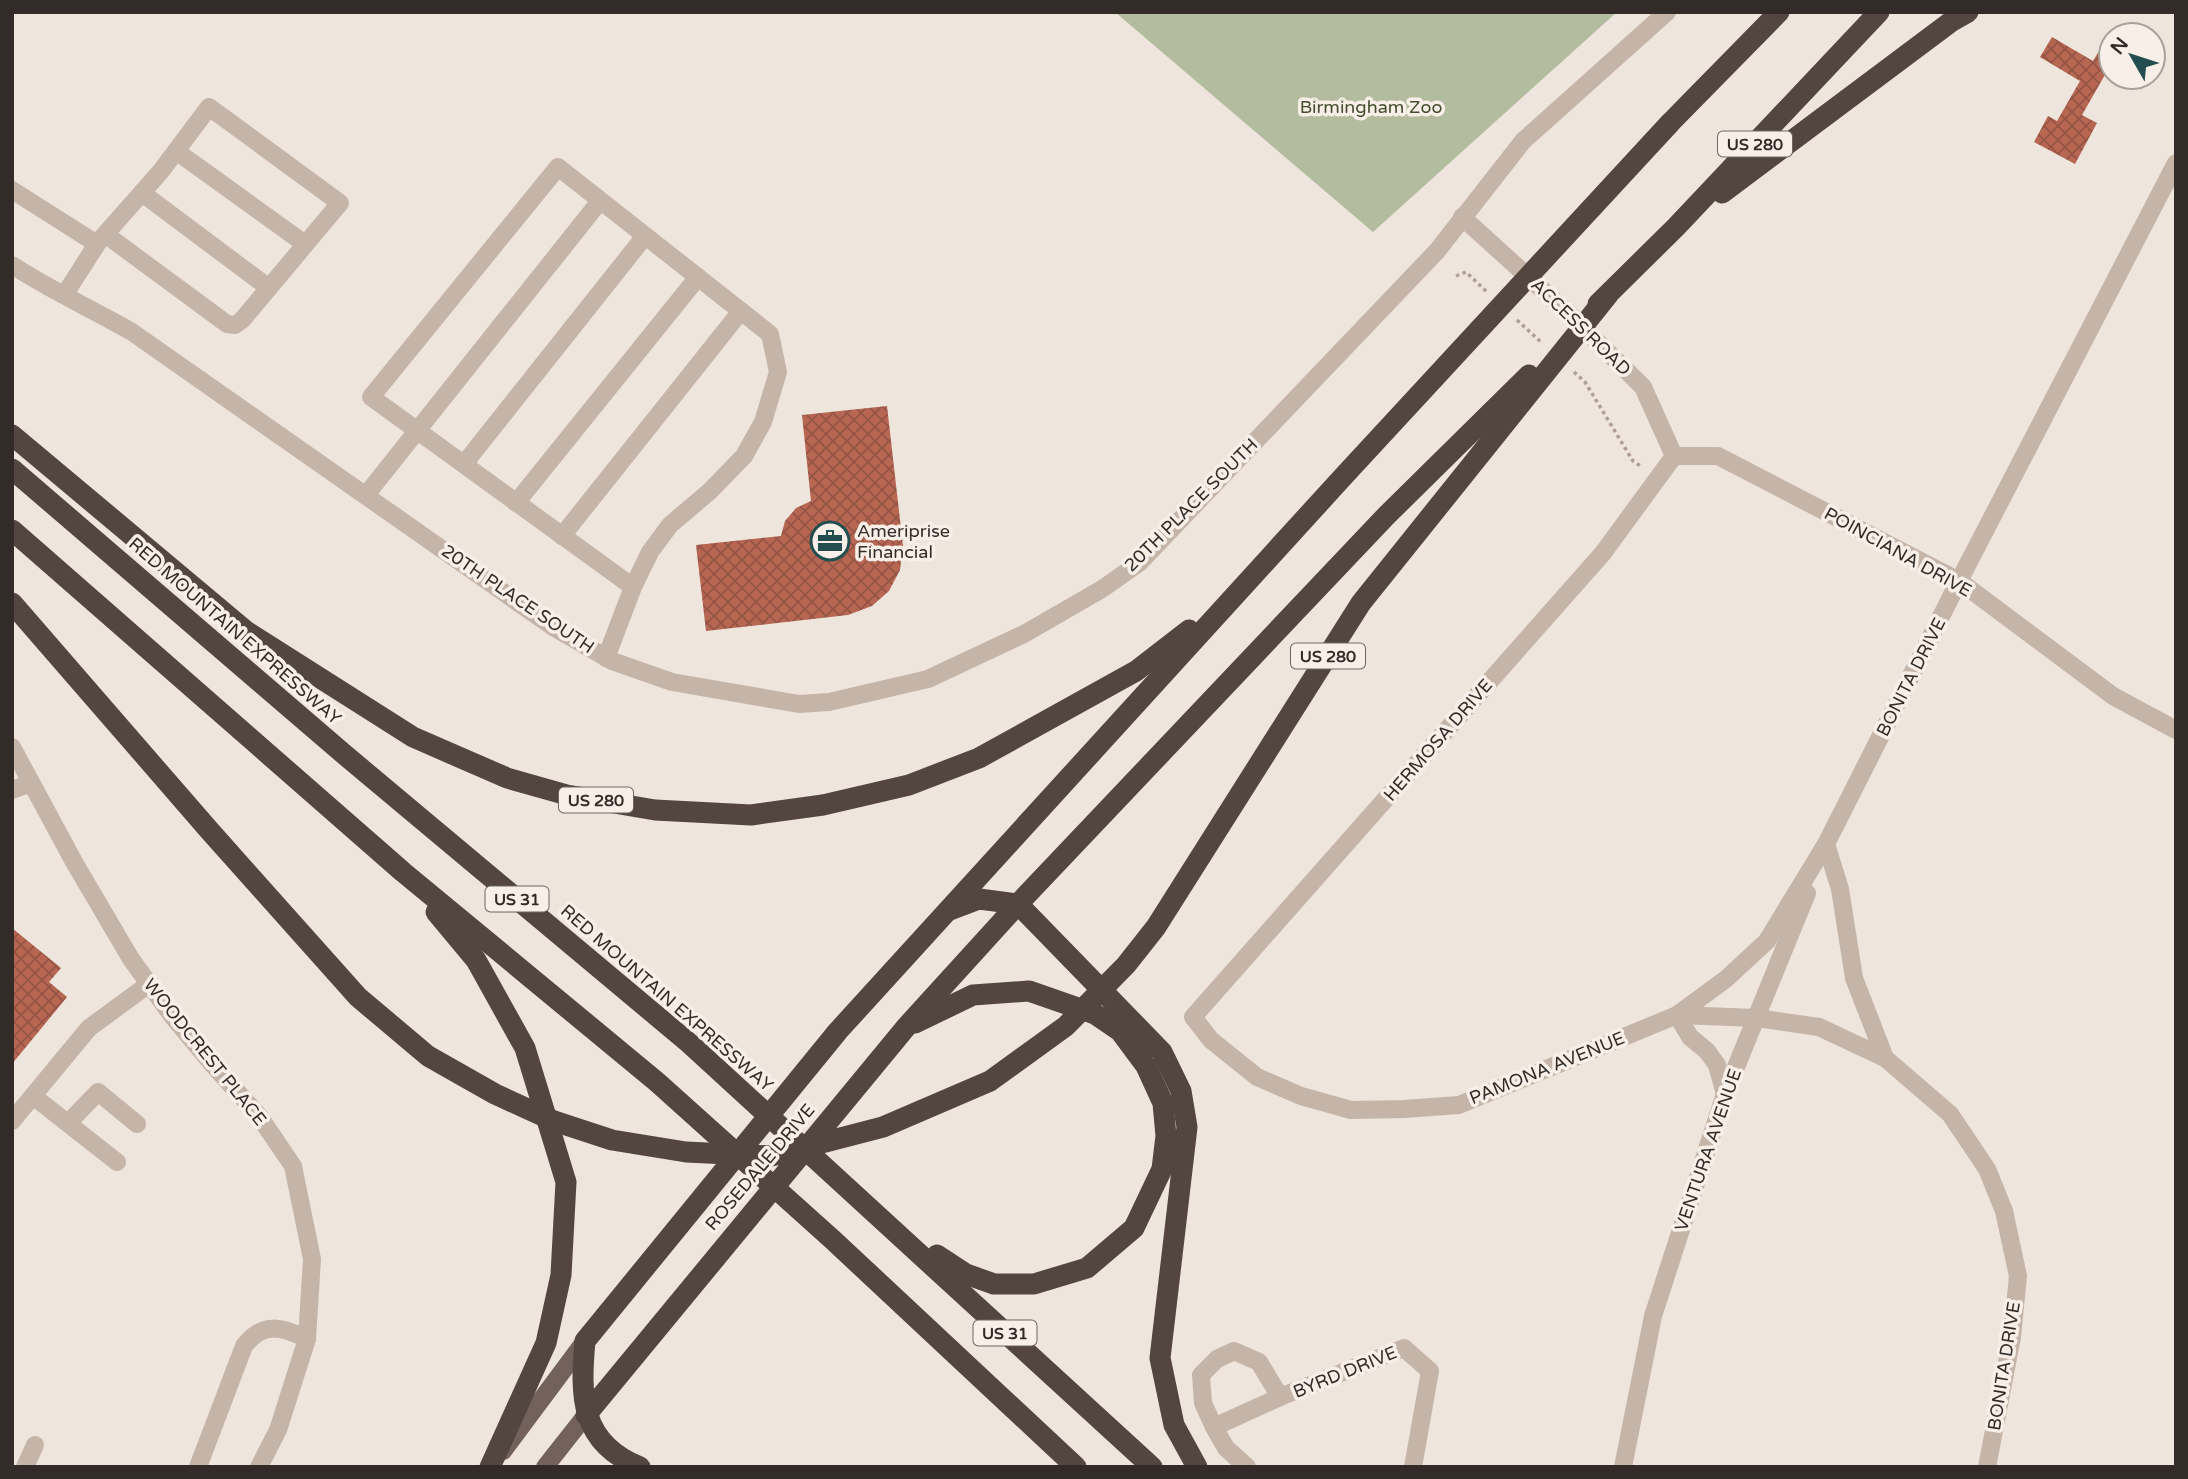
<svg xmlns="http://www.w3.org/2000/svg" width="2188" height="1479" font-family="'Varela Round',sans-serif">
<defs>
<pattern id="building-cross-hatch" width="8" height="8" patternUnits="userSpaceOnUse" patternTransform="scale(1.75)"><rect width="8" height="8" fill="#b76652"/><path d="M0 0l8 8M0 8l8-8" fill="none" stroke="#955444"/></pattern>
</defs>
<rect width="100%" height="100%" fill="#eee5dc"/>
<polygon fill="#b3bc9e" points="1115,12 1617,12 1373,232"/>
<g fill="url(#building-cross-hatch)">
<polygon points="2111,31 2111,76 2106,73 2082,115 2097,123 2075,164 2034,142 2048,116 2057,121 2080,81 2040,57 2052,37 2093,61"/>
<polygon points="887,406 903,546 900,570 889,591 872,606 848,615 706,631 696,545 781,536 785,521 791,514 796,508 811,501 802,415"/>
<polygon points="12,928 61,968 49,982 67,997 12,1064"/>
</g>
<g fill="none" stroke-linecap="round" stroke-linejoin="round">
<g stroke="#b09f94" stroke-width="3.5" stroke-dasharray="3.5 3.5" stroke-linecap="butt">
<polyline points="1456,276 1466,272 1488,293"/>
<polyline points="1517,320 1542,343"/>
<polyline points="1574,372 1585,382 1633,461 1642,467"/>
</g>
<g stroke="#c5b5a9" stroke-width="18">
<polyline points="176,151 305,244"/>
<polyline points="12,190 97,244 65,294"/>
<polyline points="142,193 269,288"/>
<polyline points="1462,217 1567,312 1643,387 1674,456"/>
<polyline points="97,244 101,239 161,171 209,107 340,203 242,320 235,325 227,324 105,234"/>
<path d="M12 265C50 290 92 309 132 332L553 627 612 661 672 682 799 704 829 702 928 679 1024 634 1102 589 1139 563 1437 251 1523 141 1667 12"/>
<polyline points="1674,456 1603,553 1193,1017 1211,1040 1257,1077 1301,1096 1351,1110 1404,1109 1459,1105 1677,1015 1726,979 1767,941 1826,844 1959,581 2176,163"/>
<polyline points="1674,456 1718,456 1959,581 2113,696 2176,730"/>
<polyline points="464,464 645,236"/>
<polyline points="366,495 600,201"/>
<polyline points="516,503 698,277"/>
<polyline points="562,536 741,311"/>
<polyline points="606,658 633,587 650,552 670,525 710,491 744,456 763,422 778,372 770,334 558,167 371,397 633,587"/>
<polyline points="12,747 74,862 131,959 173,1017 213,1065 259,1116 293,1166 312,1259 307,1339 278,1430 259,1467"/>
<polyline points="12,790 31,783"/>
<polyline points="1826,844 1840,889 1854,978 1885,1058"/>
<polyline points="1677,1015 1757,1018 1819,1027 1885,1058 1950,1114 1987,1169 2004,1211 2018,1276 2012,1337 1987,1467"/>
<polyline points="1677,1015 1690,1037 1707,1051 1717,1065 1725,1094"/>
<polyline points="33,1096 117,1162"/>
<polyline points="12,1121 89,1028 149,984"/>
<polyline points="68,1123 98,1092 137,1124"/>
<polyline points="1214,1427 1280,1397 1404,1348 1430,1371 1413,1467"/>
<polyline points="25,1467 35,1445"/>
<path d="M198 1467 244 1346C263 1321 282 1327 307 1339"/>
<polyline points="1247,1467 1226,1448 1214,1427 1203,1403 1201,1375 1217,1359 1234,1351 1259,1362 1280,1397"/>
<polyline points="1623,1467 1653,1316 1725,1094 1807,893"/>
</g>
<g stroke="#73625b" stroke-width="18">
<polyline points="503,1451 585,1341"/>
<polyline points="545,1467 586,1415"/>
</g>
<g stroke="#534540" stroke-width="21">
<polyline points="1722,193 1952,21 1968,12"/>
<polyline points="1598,304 1676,227 1879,12"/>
<polyline points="12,435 246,631 413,737 507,778 567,795 655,810 751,815 823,805 909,785 979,758 1136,671 1189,630"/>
<polyline points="12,469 345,755 689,1043 1152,1467"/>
<polyline points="12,530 403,872 657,1082 833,1240 1076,1467"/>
<polyline points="12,603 209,830 358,997 428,1056 495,1094 554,1121 612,1140 686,1152 771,1156 883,1127 990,1081 1066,1026 1126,965 1156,927 1361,603 1608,295"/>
<polyline points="950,910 979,899 1018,904 1162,1052 1181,1091 1187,1127 1160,1358 1174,1425 1197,1467"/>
<polyline points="436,912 476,960 525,1048 566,1182 561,1275 546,1343 490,1467"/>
<polyline points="915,1023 973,995 1029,991 1095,1014 1120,1031 1146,1066 1163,1103 1166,1136 1162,1169 1134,1228 1087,1268 1034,1284 994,1284 966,1274 937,1255"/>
<polyline points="586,1415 907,1026 1018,904 1386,516 1529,375"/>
<path d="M640 1467C580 1443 580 1396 585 1341L838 1031 1341 479 1671 122 1779 12"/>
</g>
</g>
<defs>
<symbol id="office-ring" viewBox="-11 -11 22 22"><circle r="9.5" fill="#f7efe8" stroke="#234e4f" stroke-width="1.5"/><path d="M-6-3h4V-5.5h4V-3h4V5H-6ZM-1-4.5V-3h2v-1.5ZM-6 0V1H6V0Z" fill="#234e4f"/></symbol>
</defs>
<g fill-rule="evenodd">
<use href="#office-ring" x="808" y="519" width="44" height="44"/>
</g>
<g text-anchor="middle" stroke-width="7" stroke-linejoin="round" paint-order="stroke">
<g fill="#f7efe8" stroke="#6e6662" stroke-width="2">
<rect x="1718" y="131.5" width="74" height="25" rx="5"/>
<rect x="1291" y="643.5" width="74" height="25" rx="5"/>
<rect x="559" y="787.5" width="74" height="25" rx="5"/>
<rect x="485.5" y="886.5" width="63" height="25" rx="5"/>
<rect x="973.5" y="1320.5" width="63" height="25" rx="5"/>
</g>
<g font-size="16" font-weight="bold" fill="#332b28">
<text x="1755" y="150">US 280</text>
<text x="1328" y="662">US 280</text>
<text x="596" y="806">US 280</text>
<text x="517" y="905">US 31</text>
<text x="1005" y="1339">US 31</text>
</g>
<g font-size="18" fill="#444e2f" stroke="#f7efe8">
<text x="1371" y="113">Birmingham Zoo</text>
</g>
<g font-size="18" fill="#332b28" stroke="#f7efe8">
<text transform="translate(1581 327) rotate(44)" y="6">ACCESS ROAD</text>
<text transform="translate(1191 505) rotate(-45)" y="6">20TH PLACE SOUTH</text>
<text transform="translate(1898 552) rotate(29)" y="6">POINCIANA DRIVE</text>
<text transform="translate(518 599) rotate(34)" y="6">20TH PLACE SOUTH</text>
<text transform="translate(235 631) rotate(41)" y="6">RED MOUNTAIN EXPRESSWAY</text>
<text transform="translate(1911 677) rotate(-63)" y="6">BONITA DRIVE</text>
<text transform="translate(1438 740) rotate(-49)" y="6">HERMOSA DRIVE</text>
<text transform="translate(667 998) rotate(41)" y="6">RED MOUNTAIN EXPRESSWAY</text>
<text transform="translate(205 1052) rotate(51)" y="6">WOODCREST PLACE</text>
<text transform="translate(1547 1068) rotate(-22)" y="6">PAMONA AVENUE</text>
<text transform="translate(1708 1150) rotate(-71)" y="6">VENTURA AVENUE</text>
<text transform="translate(760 1167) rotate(-50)" y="6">ROSEDALE DRIVE</text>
<text transform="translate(2004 1366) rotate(-81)" y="6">BONITA DRIVE</text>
<text transform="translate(1345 1372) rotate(-22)" y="6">BYRD DRIVE</text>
</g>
<g font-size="18" fill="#332b28" stroke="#f7efe8" text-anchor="start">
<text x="857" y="537">Ameriprise<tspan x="857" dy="21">Financial</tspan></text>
</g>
</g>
<rect width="2188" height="1479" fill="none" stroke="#332b28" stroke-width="28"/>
<g transform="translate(2132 56) rotate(309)"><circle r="33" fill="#f7efe8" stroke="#a9a19b" stroke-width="2"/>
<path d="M0-5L12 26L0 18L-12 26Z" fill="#234e4f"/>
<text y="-10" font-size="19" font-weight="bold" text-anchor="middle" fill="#332b28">N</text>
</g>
</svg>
